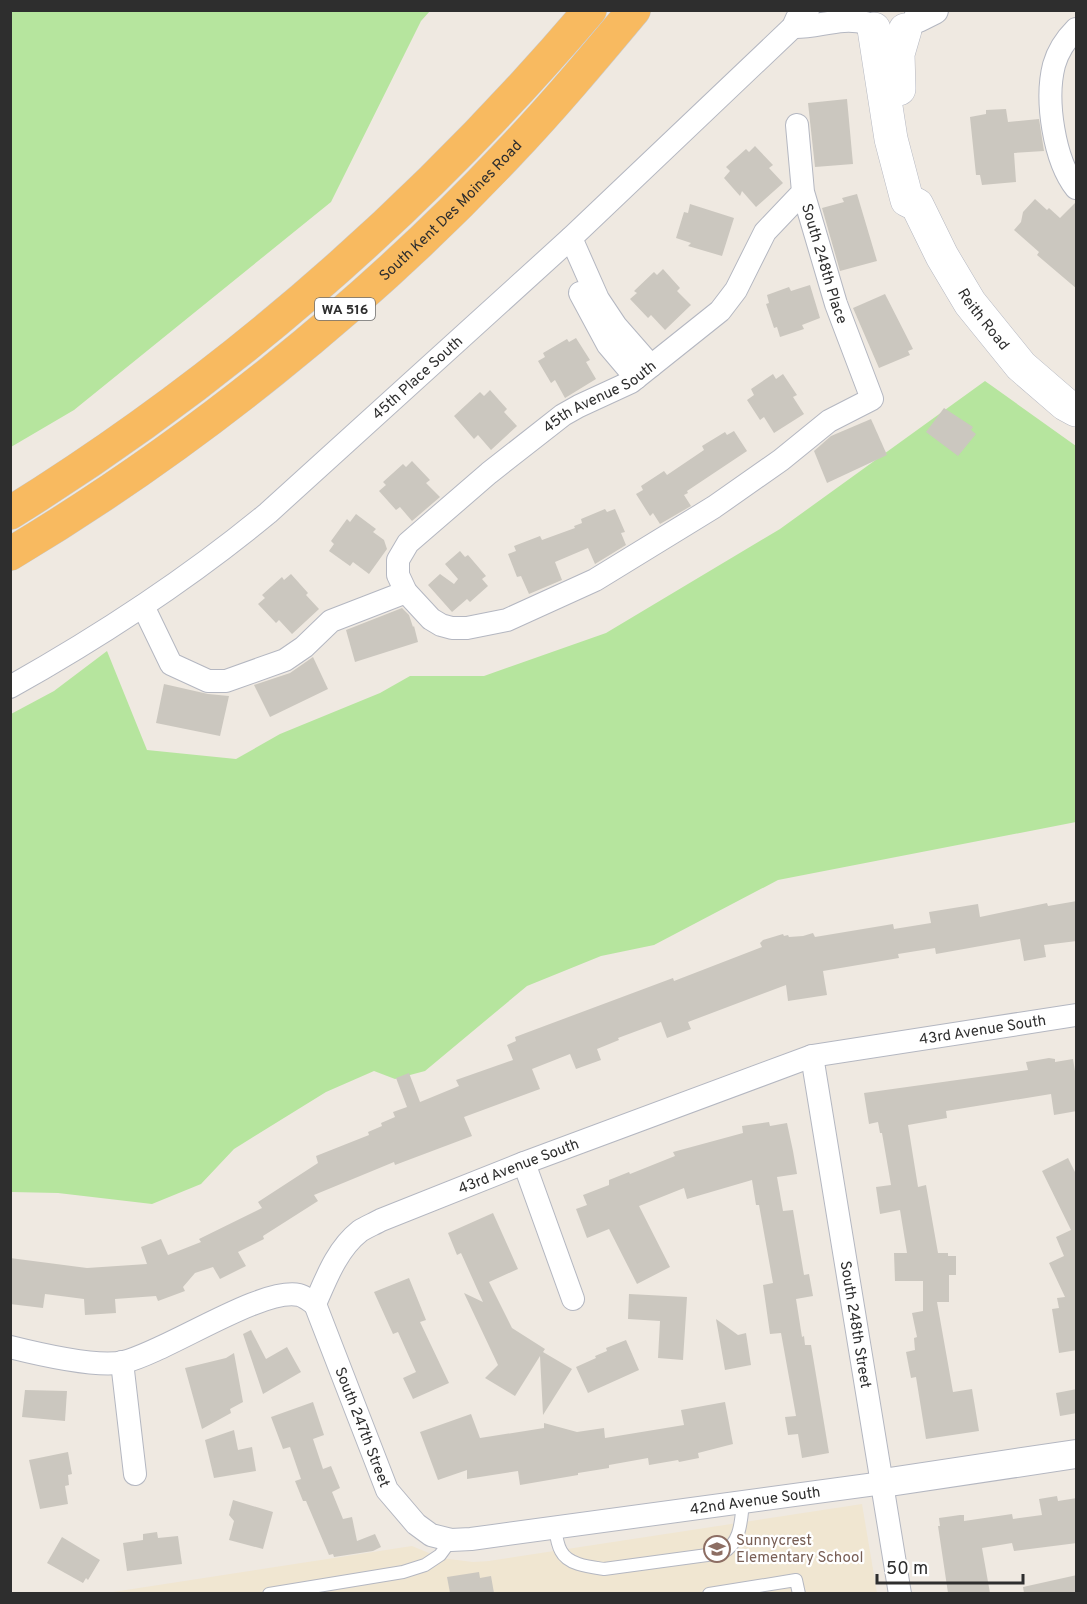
<svg xmlns="http://www.w3.org/2000/svg" width="1087" height="1604" font-family="Overpass,sans-serif">
<rect width="100%" height="100%" fill="#efe9e1"/>
<polygon fill="#f0e6d1" points="862,1504 877,1593 100,1594 412,1546 441,1558 473,1562 489,1561"/>
<g fill="#b6e59e">
<polygon points="10,11 430,11 421,21 331,202 74,410 11,447"/>
<polygon points="985,381 1076,446 1076,822 778,880 654,945 601,956 527,986 425,1071 395,1079 374,1071 326,1092 234,1149 201,1184 152,1204 58,1193 11,1192 11,714 54,691 107,651 147,750 236,759 280,734 380,693 410,676 484,676 606,633 780,529"/>
</g>
<g fill="#cbc7bf">
<polygon points="847,99 853,164 815,167 808,103"/>
<polygon points="1006,109 1008,122 1039,119 1044,151 1014,153 1016,182 982,185 980,175 976,175 970,117 986,114 986,110"/>
<polygon points="755,146 773,165 769,168 783,183 756,207 742,191 740,196 724,178 730,171 726,167 746,149 749,152"/>
<polygon points="857,194 877,261 840,271 822,208 844,202 842,198"/>
<polygon points="1035,199 1047,210 1049,208 1060,218 1077,201 1077,289 1037,255 1039,252 1014,230 1021,222 1023,212"/>
<polygon points="690,204 734,218 722,256 688,246 691,243 676,238 684,212 688,213"/>
<polygon points="663,269 680,288 677,291 691,305 665,330 651,315 648,318 630,299 637,293 634,291 654,272 657,275"/>
<polygon points="810,285 820,318 802,325 804,329 780,337 777,327 774,328 766,304 769,303 767,295 789,287 791,291"/>
<polygon points="885,294 913,349 908,351 910,355 879,368 853,308"/>
<polygon points="576,338 590,360 586,362 596,379 565,398 555,380 551,383 538,361 545,357 543,353 567,339 569,342"/>
<polygon points="773,374 776,379 783,374 797,395 793,397 804,414 774,433 764,417 760,420 747,400 754,395 751,389"/>
<polygon points="490,390 507,409 504,412 517,426 491,450 478,435 474,439 454,416 480,392 484,396"/>
<polygon points="944,408 973,427 971,430 976,434 958,456 926,432"/>
<polygon points="871,419 887,455 827,483 814,451 831,436"/>
<polygon points="734,431 747,451 687,491 688,493 684,495 691,506 660,524 653,513 650,516 636,494 643,490 641,486 664,471 667,475 704,450 702,446 725,432 727,435"/>
<polygon points="412,461 430,480 426,483 440,497 412,521 400,507 396,510 379,491 386,485 383,482 403,464 406,467"/>
<polygon points="605,509 607,512 615,509 625,532 621,533 626,545 595,564 588,548 555,562 562,580 529,594 521,576 517,577 508,554 516,551 514,546 540,536 542,540 575,528 574,526 582,523 581,519"/>
<polygon points="356,514 376,529 373,532 384,540 387,549 369,574 353,562 350,566 329,551 334,544 331,541 347,519 350,522"/>
<polygon points="460,551 465,557 468,555 486,576 482,579 488,586 470,602 467,599 452,612 428,585 440,574 454,584 458,579 445,564"/>
<polygon points="291,574 308,593 306,595 319,609 292,634 279,620 276,623 258,604 265,598 262,595 282,577 284,580"/>
<polygon points="402,608 409,615 413,627 414,626 418,642 355,662 346,630"/>
<polygon points="313,657 328,689 270,717 254,685 290,673"/>
<polygon points="164,684 208,694 229,696 220,736 156,723"/>
<polygon points="1077,901 1077,941 1044,945 1046,957 1024,961 1020,939 936,954 935,948 898,954 899,958 823,971 827,995 788,1001 786,985 688,1022 691,1029 667,1038 661,1022 618,1038 619,1040 597,1049 601,1060 576,1069 570,1054 532,1069 540,1089 464,1117 472,1136 395,1165 394,1162 314,1195 318,1201 263,1236 264,1239 238,1252 246,1266 220,1279 213,1267 195,1273 183,1287 185,1291 158,1301 156,1296 115,1299 116,1313 85,1315 84,1299 45,1294 43,1308 10,1304 10,1258 87,1268 147,1264 141,1247 161,1239 168,1255 201,1242 199,1239 262,1208 258,1202 318,1163 316,1156 369,1135 368,1132 382,1126 381,1123 395,1117 393,1112 407,1107 396,1078 409,1073 420,1102 459,1086 456,1080 513,1060 507,1045 516,1041 515,1037 673,978 674,981 762,947 760,943 763,940 783,934 784,936 788,935 789,937 803,936 813,933 815,937 893,924 894,929 931,923 929,912 978,904 980,917 1047,903 1048,906"/>
<polygon points="1049,1058 1055,1059 1055,1062 1073,1059 1077,1083 1077,1111 1054,1115 1051,1094 946,1111 947,1118 908,1125 918,1187 926,1185 938,1253 948,1253 948,1256 956,1256 956,1275 949,1275 949,1302 937,1302 953,1392 972,1389 979,1431 926,1439 916,1377 911,1378 906,1352 915,1350 914,1338 917,1337 912,1313 923,1311 923,1281 895,1281 894,1253 907,1253 900,1210 880,1214 876,1187 891,1185 882,1133 880,1133 878,1122 869,1124 864,1093 1028,1070 1026,1062"/>
<polygon points="769,1122 770,1126 787,1123 793,1151 797,1174 777,1177 783,1211 793,1210 804,1275 809,1274 813,1296 796,1299 802,1337 804,1336 805,1345 811,1345 829,1453 802,1458 798,1434 788,1435 785,1417 796,1416 781,1333 770,1334 763,1285 773,1283 759,1205 756,1205 752,1180 687,1199 684,1188 639,1206 670,1267 637,1284 609,1229 587,1238 576,1209 587,1205 583,1195 609,1185 609,1180 629,1172 630,1174 675,1156 673,1152 743,1133 742,1126"/>
<polygon points="1068,1158 1077,1176 1077,1350 1059,1353 1052,1309 1059,1308 1057,1298 1065,1297 1049,1263 1064,1256 1056,1237 1071,1230 1042,1171"/>
<polygon points="493,1213 518,1269 489,1282 512,1328 545,1349 543,1352 572,1369 543,1415 540,1356 515,1396 485,1378 498,1365 464,1293 483,1302 461,1253 457,1255 448,1233"/>
<polygon points="409,1278 426,1320 420,1322 449,1383 413,1399 403,1378 416,1372 398,1332 393,1334 374,1292"/>
<polygon points="629,1294 687,1297 683,1360 658,1358 660,1321 628,1319"/>
<polygon points="716,1319 738,1335 746,1333 751,1365 725,1370"/>
<polygon points="251,1330 266,1359 287,1347 301,1372 263,1394 243,1334"/>
<polygon points="626,1340 639,1370 588,1393 576,1367 596,1358 595,1356 607,1351 606,1348"/>
<polygon points="234,1353 243,1402 230,1409 231,1413 202,1429 185,1368 226,1358"/>
<polygon points="1077,1389 1077,1413 1060,1416 1056,1393"/>
<polygon points="25,1390 67,1391 65,1421 22,1417"/>
<polygon points="313,1402 324,1435 313,1439 323,1469 331,1466 340,1488 332,1492 343,1519 352,1517 357,1541 375,1534 381,1547 373,1551 334,1557 333,1554 329,1555 306,1501 303,1501 295,1481 301,1479 290,1447 283,1449 271,1417"/>
<polygon points="725,1402 733,1444 698,1453 699,1458 679,1462 678,1460 649,1465 648,1458 609,1465 609,1468 578,1473 578,1475 520,1485 518,1471 467,1479 467,1470 438,1480 420,1432 471,1414 480,1438 544,1428 544,1423 577,1432 604,1428 605,1438 684,1425 681,1410"/>
<polygon points="234,1430 238,1450 252,1447 256,1471 214,1478 205,1440"/>
<polygon points="68,1452 72,1474 68,1475 69,1485 65,1486 68,1504 40,1509 29,1460"/>
<polygon points="1057,1496 1058,1501 1077,1498 1077,1543 1014,1551 1012,1543 982,1548 990,1593 948,1593 938,1526 940,1526 939,1518 960,1515 964,1515 964,1521 1012,1514 1013,1519 1042,1515 1039,1499"/>
<polygon points="233,1500 273,1512 263,1549 229,1540 234,1521 229,1515"/>
<polygon points="157,1532 158,1538 178,1536 182,1564 127,1571 123,1543 143,1540 143,1534"/>
<polygon points="62,1537 100,1560 88,1580 86,1578 83,1583 47,1563"/>
<polygon points="479,1572 480,1578 491,1576 494,1593 450,1593 447,1577"/>
<polygon points="1077,1575 1077,1593 1024,1593 1023,1587"/>
</g>
<g fill="none" stroke-linecap="round" stroke-linejoin="round">
<defs>
<g id="service">
<path d="M555 1527C556 1535 557 1544 561 1551 568 1565 590 1567 604 1569L722 1553C741 1543 741 1521 743 1502"/>
<polyline points="269,1594 403,1572 425,1565 440,1555 451,1540"/>
<polyline points="709,1594 796,1580 799,1594"/>
</g>
<g id="minor">
<path d="M793 27C818 28 840 16 866 23"/>
<path d="M1076 29C1066 39 1058 51 1054 65 1045 100 1054 160 1076 188"/>
<path id="s1" d="M797 125 803 192 836 304 872 399 829 421 781 460 714 507 595 580 507 620 467 628H452L441 625 431 619 406 592 398 575V560L408 543 489 473 563 415 579 406 631 382 720 311 736 290 765 232 803 192"/>
<polyline points="571,238 598,299 616,326 651,366"/>
<polyline points="580,293 608,345 636,378"/>
<polyline points="143,606 171,664 208,681 226,681 285,660 304,647 331,621 406,592"/>
<path id="s2" d="M10 687C101 636 188 579 268 513L571 238 793 27 797 18 808 10"/>
<path id="s3" d="M812 1056 900 1594"/>
<polyline points="524,1163 573,1299"/>
<path id="s4" d="M315 1304C326 1279 337 1249 360 1231 366 1227 374 1224 381 1220L524 1163 812 1056 1076 1015"/>
<path id="s5" d="M315 1304 387 1490 416 1524 431 1535 451 1540 471 1539 883 1483"/>
<path d="M10 1347C38 1354 97 1368 124 1362 168 1351 261 1287 299 1295 304 1296 310 1301 315 1304"/>
<polyline points="122,1362 135,1474"/>
</g>
<g id="tertiary">
<polyline points="918,18 934,10"/>
<polyline points="883,1483 1076,1454"/>
</g>
<g id="secondary">
<path id="s6" d="M874 29 891 139 907 200 917 205 942 256 970 303 1021 366 1065 404 1076 410"/>
<polyline points="899,89 898,54 905,30"/>
</g>
<g id="trunk">
<path d="M10 513C229 377 423 206 590 10"/>
<path id="s7" d="M10 554C189 447 366 305 508 154 552 108 593 59 634 10"/>
</g>
</defs>
<use href="#service" stroke="#b4b7c1" stroke-width="14"/>
<use href="#minor" stroke="#b4b7c1" stroke-width="24"/>
<use href="#tertiary" stroke="#b4b7c1" stroke-width="30"/>
<use href="#secondary" stroke="#b4b7c1" stroke-width="34"/>
<use href="#trunk" stroke="#c9c9c9" stroke-width="34"/>
<use href="#service" stroke="#fff" stroke-width="12"/>
<use href="#minor" stroke="#fff" stroke-width="22"/>
<use href="#tertiary" stroke="#fff" stroke-width="28"/>
<use href="#secondary" stroke="#fff" stroke-width="33"/>
<use href="#trunk" stroke="#f8ba60" stroke-width="33"/>
</g>
<defs>
<symbol id="school-ring" viewBox="-11 -11 22 22"><circle r="9.5" fill="#fff" stroke="#8d6e63" stroke-width="1.5"/><path d="M0-5L7-2L0 1L-7-2ZM-4 1L0 2.5L4 1V4Q0 6-4 4Z" fill="#8d6e63"/></symbol>
</defs>
<g fill-rule="evenodd">
<use href="#school-ring" x="702" y="1534" width="30" height="30"/>
</g>
<g text-anchor="middle" stroke-width="4.5" stroke-linejoin="round" paint-order="stroke">
<rect fill="#fff" stroke="#6d6d6d" stroke-width="1.5" x="315" y="298" width="60" height="22" rx="4.5"/>
<g font-size="14" font-weight="bold" fill="#2e2e2e">
<text x="345" y="314">WA 516</text>
</g>
<g font-size="15" fill="#2e2e2e" stroke="#fff">
<text dy="5" stroke="none"><textPath href="#s7" startOffset="560">South Kent Des Moines Road</textPath></text>
<text dy="5" stroke="none"><textPath href="#s1" startOffset="142">South 248th Place</textPath></text>
<text dy="5" stroke="none"><textPath href="#s6" startOffset="318">Reith Road</textPath></text>
<text dy="5" stroke="none"><textPath href="#s2" startOffset="513">45th Place South</textPath></text>
<text dy="5" stroke="none"><textPath href="#s1" startOffset="1125">45th Avenue South</textPath></text>
<text dy="5" stroke="none"><textPath href="#s4" startOffset="744">43rd Avenue South</textPath></text>
<text dy="5" stroke="none"><textPath href="#s4" startOffset="258">43rd Avenue South</textPath></text>
<text dy="5" stroke="none"><textPath href="#s3" startOffset="272">South 248th Street</textPath></text>
<text dy="5" stroke="none"><textPath href="#s5" startOffset="132">South 247th Street</textPath></text>
<text dy="5" stroke="none"><textPath href="#s5" startOffset="590">42nd Avenue South</textPath></text>
</g>
<g font-size="15" fill="#785e54" stroke="#fff" text-anchor="start">
<text x="736" y="1545">Sunnycrest<tspan x="736" dy="17">Elementary School</tspan></text>
</g>
</g>
<rect width="1087" height="1604" fill="none" stroke="#2e2e2e" stroke-width="24"/>
<path d="M877 1574v9h146v-9" fill="none" stroke="#2e2e2e" stroke-width="3"/>
<text x="886" y="1574" font-size="18" fill="#2e2e2e" stroke="#ffffff" stroke-width="4.5" paint-order="stroke">50 m</text>
</svg>
